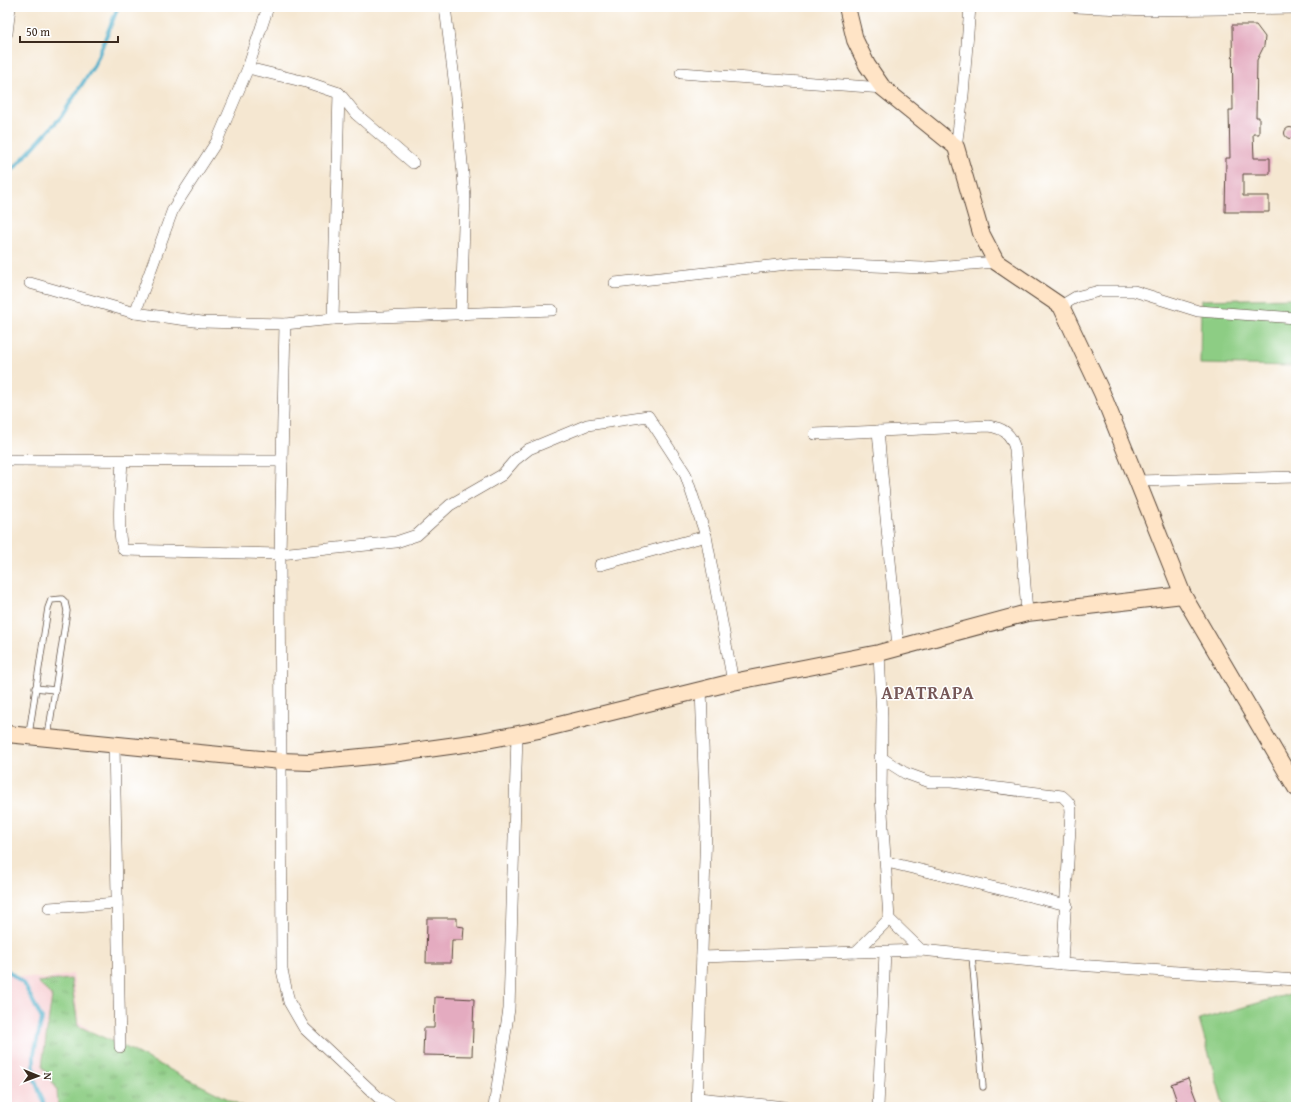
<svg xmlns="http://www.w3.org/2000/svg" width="1303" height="1114" font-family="'Gentium Book Plus',serif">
<defs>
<pattern id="grass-tufts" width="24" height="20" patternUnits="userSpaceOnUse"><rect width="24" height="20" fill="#8dcd84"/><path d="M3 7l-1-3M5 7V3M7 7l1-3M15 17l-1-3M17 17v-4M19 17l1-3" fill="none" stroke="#74a76b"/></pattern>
</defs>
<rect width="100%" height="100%" fill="#fff"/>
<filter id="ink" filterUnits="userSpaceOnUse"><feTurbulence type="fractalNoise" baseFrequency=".025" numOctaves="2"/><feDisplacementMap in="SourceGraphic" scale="8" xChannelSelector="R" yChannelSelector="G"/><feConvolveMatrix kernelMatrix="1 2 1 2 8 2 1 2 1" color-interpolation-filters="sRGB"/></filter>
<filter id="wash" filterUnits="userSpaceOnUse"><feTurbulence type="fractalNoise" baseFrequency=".012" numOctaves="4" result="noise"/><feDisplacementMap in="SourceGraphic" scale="16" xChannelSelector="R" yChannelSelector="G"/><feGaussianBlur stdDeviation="0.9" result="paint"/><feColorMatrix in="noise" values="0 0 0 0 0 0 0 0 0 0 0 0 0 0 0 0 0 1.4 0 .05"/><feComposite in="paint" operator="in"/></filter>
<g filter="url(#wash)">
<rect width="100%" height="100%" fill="#f5e7d1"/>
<polygon fill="#f7cfd3" points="73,974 79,1022 98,1036 241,1107 7,1107 7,975 47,979"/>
<polygon fill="url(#grass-tufts)" stroke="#647c51" points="71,979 78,1026 127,1048 244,1107 58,1107 57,1089 42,1066 52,996 37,982"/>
<g fill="#8dcd84" stroke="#647c51">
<polygon points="1293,298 1293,366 1200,364 1201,300"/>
<polygon points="1293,993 1296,1003 1296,1107 1224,1107 1199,1020"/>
</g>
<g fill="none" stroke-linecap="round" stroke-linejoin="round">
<g stroke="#49acc8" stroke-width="4">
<polyline points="7,176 61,117 95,64 118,7"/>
<polyline points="7,970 24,984 42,1019 34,1053 34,1077 45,1107"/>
</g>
</g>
<g id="blocks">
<g fill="#e4abc0">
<polygon points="1232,25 1256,25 1265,37 1264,46 1257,60 1256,117 1259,117 1259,134 1253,134 1254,158 1270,158 1270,174 1243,174 1243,196 1269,196 1269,212 1225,212 1226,158 1230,158 1229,110 1233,110"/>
<circle cx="1290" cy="133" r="5.5"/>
<polygon points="427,918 457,918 457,926 464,927 463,940 452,940 451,963 426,963"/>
<polygon points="435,997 474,999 472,1056 423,1055 424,1028 434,1028"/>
<polygon points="1188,1078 1199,1107 1179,1107 1171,1084"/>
</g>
</g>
</g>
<g filter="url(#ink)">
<use href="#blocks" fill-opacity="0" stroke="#574639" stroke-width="1"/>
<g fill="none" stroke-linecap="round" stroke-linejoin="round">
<defs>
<g id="lane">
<polyline points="35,688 55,690"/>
<polyline points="29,734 48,608 51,600 62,599 65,602 67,611 48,736"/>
<polyline points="972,956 983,1087"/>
</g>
<g id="street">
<polyline points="445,7 455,87 465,196 461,315"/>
<polyline points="1076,7 1147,10 1296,8"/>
<polyline points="7,33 10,7"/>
<polyline points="248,68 306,82 339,93 356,114 413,163"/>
<polyline points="681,73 883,88"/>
<polyline points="956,147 963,95 970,7"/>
<polyline points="30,283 135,313 202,322 285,324 333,319 552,310"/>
<polyline points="615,283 797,263 923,268 996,262"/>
<polyline points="1061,306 1076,297 1099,291 1134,291 1198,311 1296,318"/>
<polyline points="135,313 173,209 217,141 248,68 268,7"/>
<polyline points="333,319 339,93"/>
<polyline points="285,324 280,554 282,970 289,1002 304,1028 379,1098 393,1107"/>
<polyline points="878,431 898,647"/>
<path d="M815 434 988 426C1003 428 1011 433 1015 449L1027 613"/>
<polyline points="7,460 282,461"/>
<path d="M122 461C121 477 116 540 124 550L280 554 396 542 417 535 450 505 502 475 515 460 529 449 587 425 648 416 685 473 706 536 733 682"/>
<polyline points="1137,481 1296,477"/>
<polyline points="600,565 706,536"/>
<polyline points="879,653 882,718 881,797 889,919 921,950"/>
<polyline points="114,744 120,1047"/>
<path d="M880 757 905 773 930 782H951L1062 796C1068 801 1071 804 1071 811L1062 964"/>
<polyline points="887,862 1067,905"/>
<polyline points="49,908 117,903"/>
<polyline points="856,952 889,919"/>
<polyline points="702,957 921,950 1062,964 1296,980"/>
<polyline points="698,1098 785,1107"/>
<polyline points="494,1107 509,1009 517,734"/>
<polyline points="697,1107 706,827 701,689"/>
<polyline points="878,1107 885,952"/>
</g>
<g id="secondary">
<polyline points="847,7 855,40 867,65 883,88 956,147 981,233 996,262 1061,306 1102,393 1183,595"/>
<polyline points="7,734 281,761 310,762 392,754 471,743 539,730 733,682 879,653 1027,613 1183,595 1296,788"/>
</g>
</defs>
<use href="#lane" stroke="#574639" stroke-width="7"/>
<use href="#street" stroke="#574639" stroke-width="12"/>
<use href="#secondary" stroke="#574639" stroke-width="18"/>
<use href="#lane" stroke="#fff" stroke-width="5.5"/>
<use href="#street" stroke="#fff" stroke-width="11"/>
<use href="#secondary" stroke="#ffe4c6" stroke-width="16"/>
</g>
</g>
<g text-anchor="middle" stroke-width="3" stroke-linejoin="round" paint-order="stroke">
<g font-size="18" font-weight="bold" letter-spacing="1" fill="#765757" stroke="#fff">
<text x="928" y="699">APATRAPA</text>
</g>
</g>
<rect width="1303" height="1114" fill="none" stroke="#fff" stroke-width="24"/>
<g transform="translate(38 1076) rotate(91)" stroke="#ffffff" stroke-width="3" paint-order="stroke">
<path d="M0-3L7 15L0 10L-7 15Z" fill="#3b2a1e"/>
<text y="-6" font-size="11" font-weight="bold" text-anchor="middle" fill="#3b2a1e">N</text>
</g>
<path d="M20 36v6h98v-6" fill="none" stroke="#3b2a1e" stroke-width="2"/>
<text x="26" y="36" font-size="12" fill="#3b2a1e" stroke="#ffffff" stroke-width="3" paint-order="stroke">50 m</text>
</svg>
